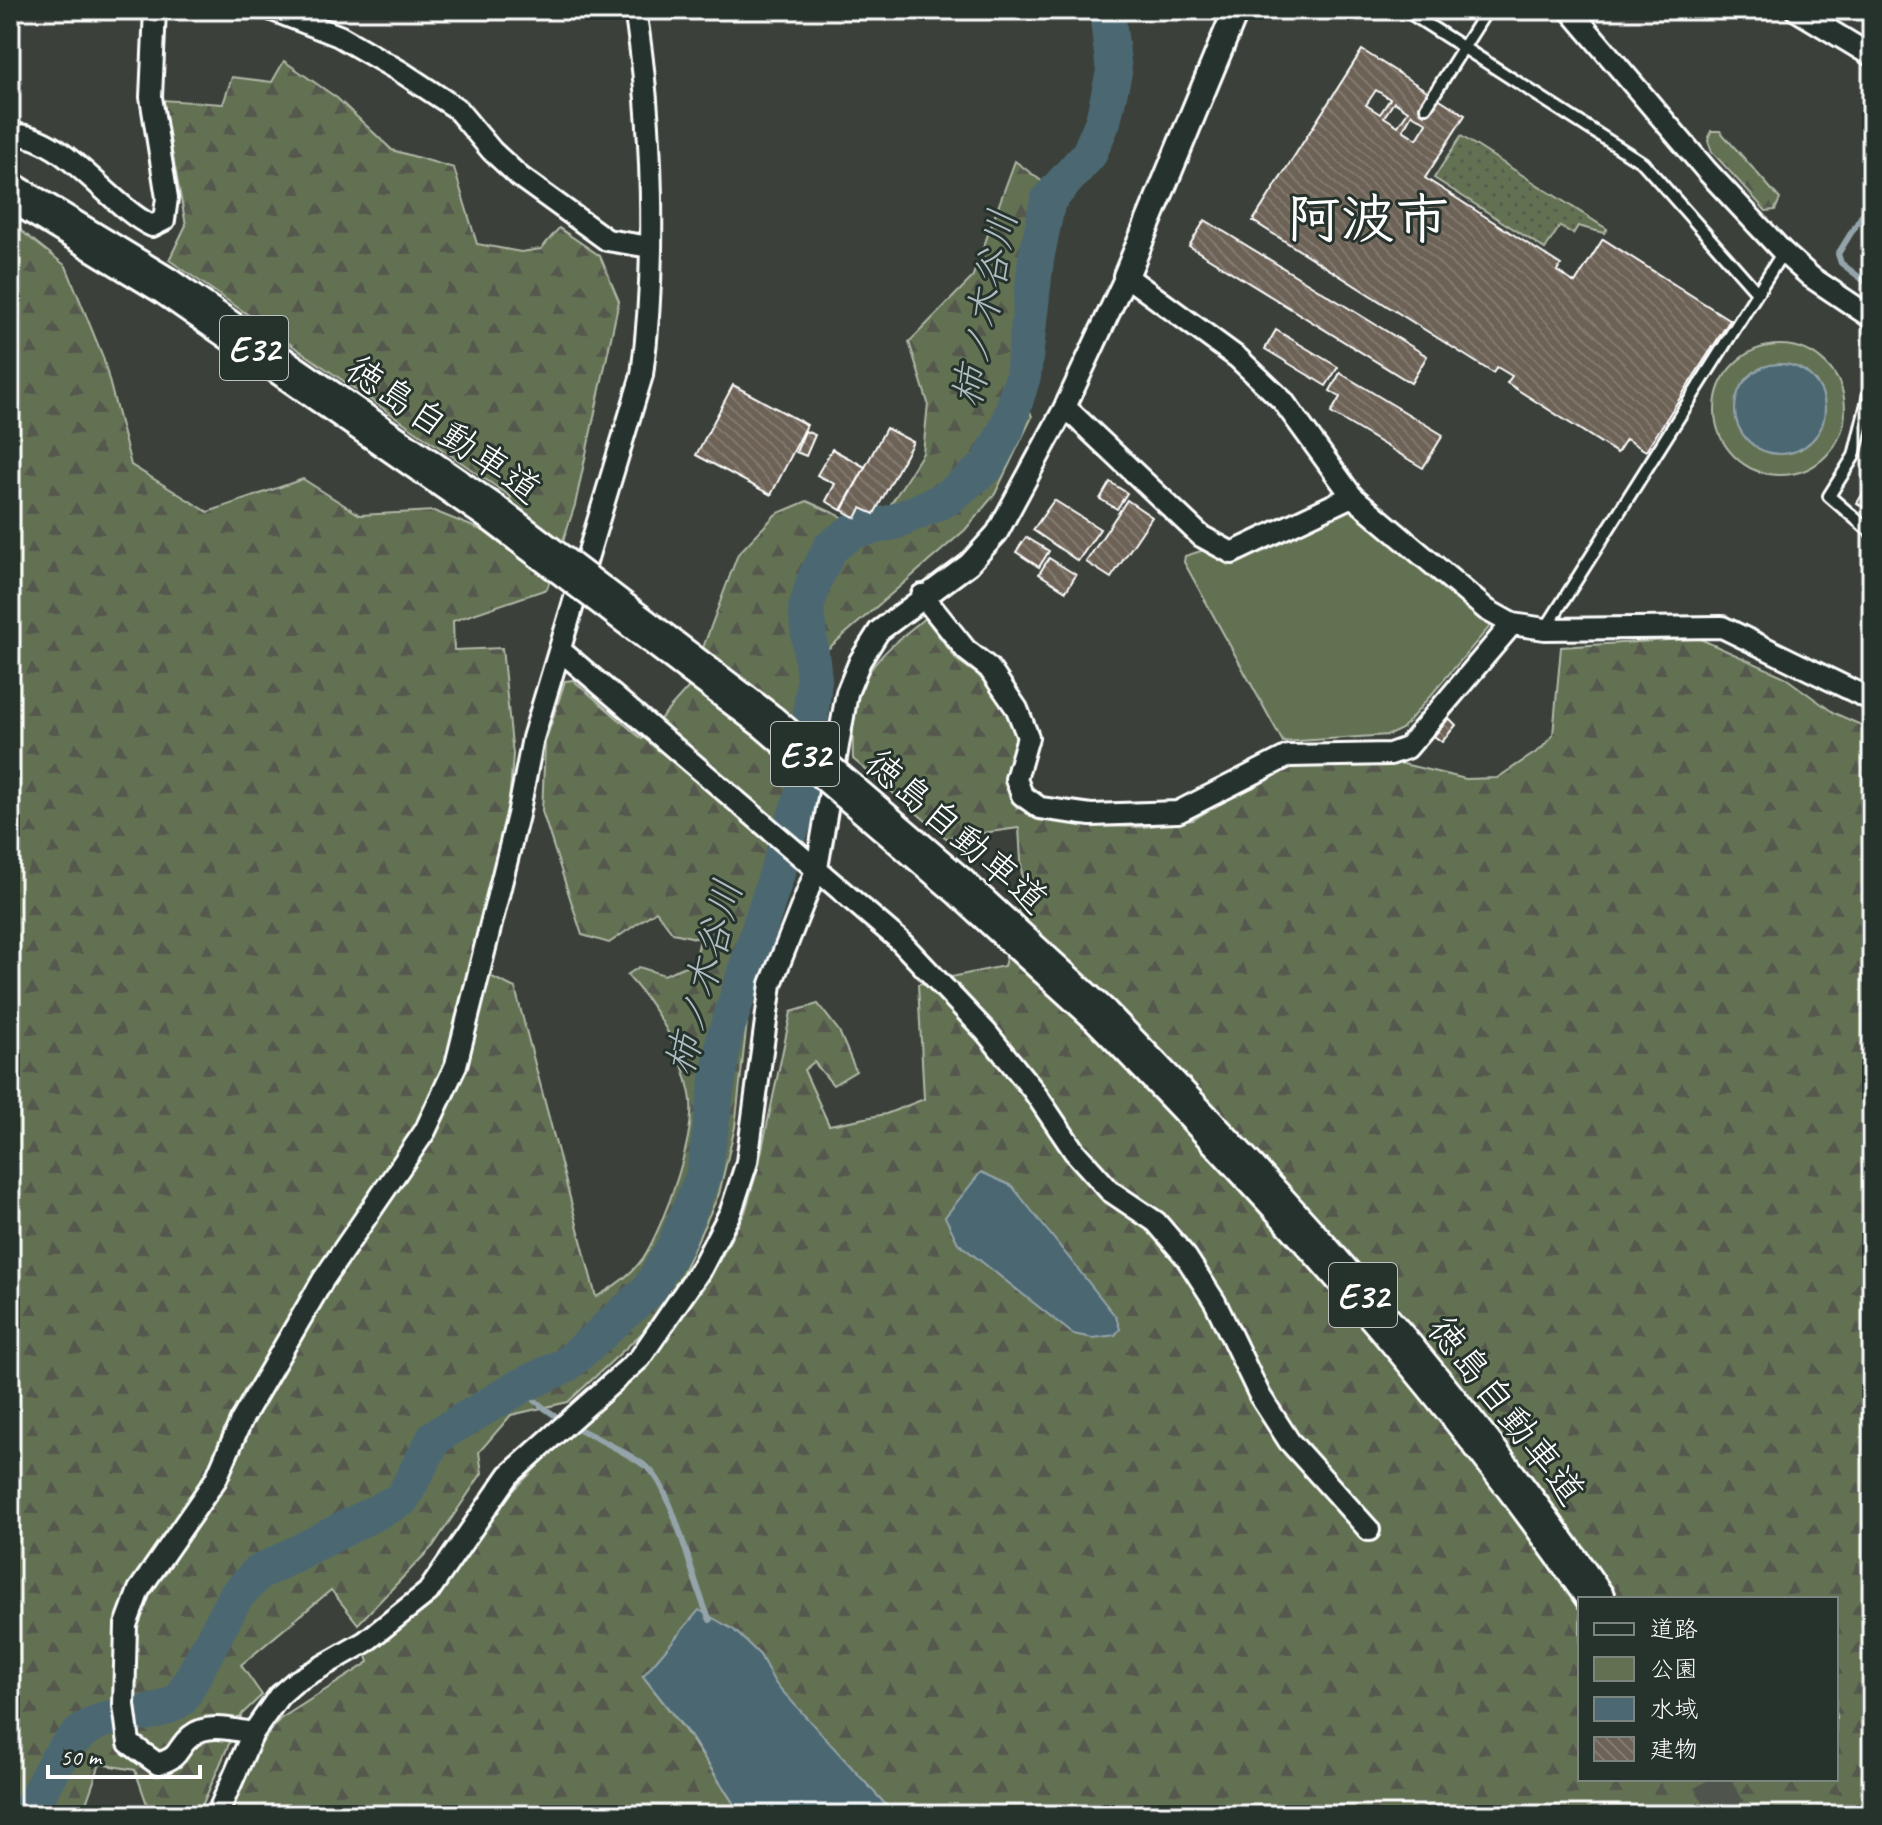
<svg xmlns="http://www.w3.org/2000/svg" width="1882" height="1825" font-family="Caveat,'Klee One',sans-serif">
<defs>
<pattern id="forest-firs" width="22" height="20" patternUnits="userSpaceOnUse" patternTransform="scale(2)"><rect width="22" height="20" fill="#637152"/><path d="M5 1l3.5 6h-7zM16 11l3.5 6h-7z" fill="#54594e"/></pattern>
<pattern id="garden-dots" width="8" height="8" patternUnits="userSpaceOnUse" patternTransform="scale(2)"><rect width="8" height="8" fill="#637152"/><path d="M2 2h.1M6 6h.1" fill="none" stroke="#54594e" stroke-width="1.8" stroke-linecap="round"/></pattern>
<pattern id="building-back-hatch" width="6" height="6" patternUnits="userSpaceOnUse" patternTransform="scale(2)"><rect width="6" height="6" fill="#6d6257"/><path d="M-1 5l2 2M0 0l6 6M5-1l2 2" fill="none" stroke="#837a70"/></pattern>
</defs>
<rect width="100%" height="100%" fill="#3b413a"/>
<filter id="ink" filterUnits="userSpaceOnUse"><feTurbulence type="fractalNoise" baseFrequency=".0125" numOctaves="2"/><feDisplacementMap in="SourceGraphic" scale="16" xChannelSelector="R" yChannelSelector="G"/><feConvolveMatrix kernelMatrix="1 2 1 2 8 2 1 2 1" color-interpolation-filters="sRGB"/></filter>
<g filter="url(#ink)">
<g fill="url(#forest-firs)" stroke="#b1b8a8" stroke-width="2" fill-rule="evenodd">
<path d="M284 61 337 98 392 150 454 168 477 244 521 252 541 249 559 228 600 256 619 301 575 505 547 589 453 621 454 650 502 648 513 755 507 828 471 967 515 988 596 1297C614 1287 631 1275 643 1258 664 1226 698 1131 690 1094 681 1049 657 1008 627 975L639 967 664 975 695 962 700 939 673 933 656 911 609 943 582 935 542 811 545 743 565 681 573 680 642 739 688 688 738 554 776 514 807 501 849 520 866 521 884 515 923 453 928 403 909 342 972 278 1015 161 1044 183 1015 366 1032 417 995 494 965 530 799 674 796 788 753 913 747 1022 735 1127 719 1194 680 1278 642 1333 568 1402 511 1415 479 1452 482 1473 433 1546 358 1624 331 1590 241 1665 262 1695 242 1714 198 1815 149 1810 135 1770 100 1764 82 1815H10V222L66 266 103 357 131 465 208 512 303 479 360 515 434 511 491 534 511 497 169 260 186 225 162 100 223 104 232 77 272 82Z"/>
<polygon points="1711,131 1720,131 1780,199 1775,210 1766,211 1712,152 1708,141"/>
<path d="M925 618 957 660 978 675 1007 707 1016 738 1008 777 1017 808 1088 826 1144 827 1193 820 1244 788 1286 768 1395 762 1466 779 1497 778 1541 749 1553 735 1561 647 1698 638 1783 676 1834 713 1872 730V1815H895L774 1683 760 1655 734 1630 643 1676 690 1737 741 1815H230L258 1748 280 1719 369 1662 366 1653 431 1605 511 1493 587 1416 657 1353 711 1277 745 1212 758 1168 791 1012 818 1004 839 1031 856 1071 833 1085 814 1062 804 1070 829 1125 886 1114 924 1099 918 984 1004 966 1023 894 1019 828 946 838 853 759C850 682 867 664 925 618ZM1580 1599H1836V1779H1580Z"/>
</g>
<g fill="#637152" stroke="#b1b8a8" stroke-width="2">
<circle cx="1780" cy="410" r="65"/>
<polygon points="1344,508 1353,511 1492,624 1402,729 1389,735 1283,742 1184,562 1185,556 1204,550 1234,564"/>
</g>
<polygon fill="url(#garden-dots)" stroke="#b1b8a8" stroke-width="2" points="1461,136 1607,229 1604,233 1578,226 1573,234 1560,226 1545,249 1434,178"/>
<g fill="#4c6872" stroke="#94a4aa" stroke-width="2">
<circle cx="1780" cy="409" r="45"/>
<polygon points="981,1172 1012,1186 1116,1317 1120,1329 1115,1335 1093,1338 1073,1334 958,1243 945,1217"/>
<polygon points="699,1610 734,1630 760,1655 775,1683 895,1815 741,1815 691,1737 643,1676"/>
</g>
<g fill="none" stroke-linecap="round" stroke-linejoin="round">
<g stroke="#94a4aa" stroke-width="6">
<polyline points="1872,199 1838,254 1841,263 1872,287"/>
<path d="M521 1386C553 1426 608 1437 648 1468 674 1489 693 1587 710 1620"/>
</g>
<path stroke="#4c6872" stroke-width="36" d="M28 1815C48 1776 67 1725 116 1717 141 1713 159 1714 181 1699L236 1596 258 1573 402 1499 435 1437 521 1386 566 1365 648 1291 675 1245 704 1174 724 1038 804 789 814 679 806 609 814 581 830 548 853 531 894 522 946 499 987 466 1007 428 1023 376 1036 259 1048 200 1089 154 1103 121 1114 72 1107 10"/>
</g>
<g fill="url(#building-back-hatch)" stroke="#fff" stroke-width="2" fill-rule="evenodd">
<path d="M1362 50 1465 115 1425 178 1561 265 1557 271 1575 283 1603 239 1730 320 1646 451 1626 439 1617 453 1507 383 1512 376 1497 367 1493 373 1253 221ZM1376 90 1390 99 1380 114 1366 105ZM1394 102 1408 111 1398 126 1384 117ZM1412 114 1427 123 1417 139 1403 130Z"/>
<polygon points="1205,220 1427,356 1411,383 1189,246"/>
<polygon points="1276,330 1338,367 1326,386 1265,349"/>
<polygon points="1340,373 1443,435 1423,468 1331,413 1340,397 1330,391"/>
<polygon points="733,385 807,425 771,495 696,455"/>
<polygon points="886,428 913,442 874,514 861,508 856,518 842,510"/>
<polygon points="805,431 815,435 806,456 796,452"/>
<polygon points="832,449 865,467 841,510 826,501 835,484 817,475"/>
<polygon points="1872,479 1872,513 1857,503"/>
<polygon points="1110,482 1127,493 1117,509 1100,499"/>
<polygon points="1054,500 1100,529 1078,561 1033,530"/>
<polygon points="1127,500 1152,517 1111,578 1086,562"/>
<polygon points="1026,537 1049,551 1039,567 1016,552"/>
<polygon points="1049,558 1076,575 1066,591 1039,574"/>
<polygon points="1449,718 1456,725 1442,742 1434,736"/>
</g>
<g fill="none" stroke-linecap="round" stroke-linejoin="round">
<polyline stroke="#4f544e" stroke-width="36" stroke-dasharray="36 18" stroke-linecap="butt" points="1710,1779 1731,1815"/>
<defs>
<g id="service">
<polyline points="1405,10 1643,163 1757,292"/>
<polyline points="1426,107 1487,10"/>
<polyline points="1872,383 1854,456 1829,496 1872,533"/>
<polyline points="1546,628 1783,252"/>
</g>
<g id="minor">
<polyline points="272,10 339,36 403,73 456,108 492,151 520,177 607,240 650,247"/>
<polyline points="1570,10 1706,170 1783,252 1811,277 1872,318"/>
<polyline points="1796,10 1872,56"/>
<path d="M10 135C60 130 110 207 152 226L164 220 167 198 151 97 155 10"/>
<polyline points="1065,407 1201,536 1232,553 1352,496"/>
<polyline points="922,595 966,650 989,668 1017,709 1028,737 1016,779 1022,795 1040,808 1091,815 1178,812 1288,756 1390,754 1407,748 1512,624"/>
<polyline points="560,650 899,940 986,1032 1033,1090 1074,1151 1110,1191 1156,1222 1186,1257 1215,1302 1260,1396 1289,1441 1369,1530"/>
<path d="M253 1733C233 1730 208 1722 191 1736 174 1750 184 1755 158 1764L129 1743 124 1705 126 1625 139 1590 216 1479 241 1421 323 1280 425 1131 456 1065 518 815 533 738 642 375C657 264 653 121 635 10"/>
<polyline points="217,1815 253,1733 279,1696 295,1682 365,1642 428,1592 509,1475 640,1358 702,1267 731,1211 747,1162 771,984 817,868 847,693 860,661 879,631 969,564 997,533 1065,407 1126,276 1238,358 1283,401 1352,496 1487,610 1512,624 1545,629 1722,627 1872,700"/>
</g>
<polyline id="tertiary" points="1126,276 1236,10"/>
<g id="motorway">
<polyline points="10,191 166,286 493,513"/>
<path d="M1100 1015C1282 1201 1448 1384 1596 1599"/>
</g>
</defs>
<use href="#service" stroke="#fff" stroke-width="16"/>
<use href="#minor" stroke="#fff" stroke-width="26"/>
<use href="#tertiary" stroke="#fff" stroke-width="30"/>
<use href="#motorway" stroke="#fff" stroke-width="42"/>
<use href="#service" stroke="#26332d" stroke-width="10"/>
<use href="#minor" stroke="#26332d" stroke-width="20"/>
<use href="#tertiary" stroke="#26332d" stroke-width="24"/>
<use href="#motorway" stroke="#26332d" stroke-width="36"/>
<defs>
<polyline id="motorway-bridge" points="493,513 768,722 959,886 1100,1015"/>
</defs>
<use href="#motorway-bridge" stroke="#fff" stroke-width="42" stroke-linecap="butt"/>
<use href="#motorway-bridge" stroke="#26332d" stroke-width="36"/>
</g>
</g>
<g text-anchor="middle" stroke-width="6" stroke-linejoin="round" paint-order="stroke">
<g fill="#26332d" stroke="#bec2c0" stroke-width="2">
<rect x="220" y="316" width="68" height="64" rx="6"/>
<rect x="771" y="722" width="68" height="64" rx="6"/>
<rect x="1329" y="1263" width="68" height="64" rx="6"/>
</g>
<g font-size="36" font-weight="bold" fill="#fff">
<text x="254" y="361">E32</text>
<text x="805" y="767">E32</text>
<text x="1363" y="1308">E32</text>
</g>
<g font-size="38" fill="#fff" stroke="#26332d">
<text transform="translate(444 429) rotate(35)" y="13">徳島自動車道</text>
<text transform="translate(957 831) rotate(41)" y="13">徳島自動車道</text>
<text transform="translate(1507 1410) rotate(52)" y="13">徳島自動車道</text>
</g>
<g font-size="40" font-style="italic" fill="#aebbc0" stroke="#26332d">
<text transform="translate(984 308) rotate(-79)" y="14">柿ノ木谷川</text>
<text transform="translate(703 977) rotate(-75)" y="14">柿ノ木谷川</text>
</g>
<g font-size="54" font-weight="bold" fill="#fff" stroke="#26332d">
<text x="1368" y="237">阿波市</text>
</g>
</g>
<rect width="1882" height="1825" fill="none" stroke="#26332d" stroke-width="40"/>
<rect x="20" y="20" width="1842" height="1785" fill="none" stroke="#fff" stroke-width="3" filter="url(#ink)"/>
<rect x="1578" y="1597" width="260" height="184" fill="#26332d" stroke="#7d8581" stroke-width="2"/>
<rect x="1594" y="1623" width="40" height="12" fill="#26332d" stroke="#7d8581" stroke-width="2"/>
<text x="1650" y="1637" font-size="24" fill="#ffffff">道路</text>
<rect x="1594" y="1657" width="40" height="24" fill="#637152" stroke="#7d8581" stroke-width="2"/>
<text x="1650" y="1677" font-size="24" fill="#ffffff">公園</text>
<rect x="1594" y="1697" width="40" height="24" fill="#4c6872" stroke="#7d8581" stroke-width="2"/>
<text x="1650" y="1717" font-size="24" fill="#ffffff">水域</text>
<rect x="1594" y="1737" width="40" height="24" fill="url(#building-back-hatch)" stroke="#7d8581" stroke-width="2"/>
<text x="1650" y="1757" font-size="24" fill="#ffffff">建物</text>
<path d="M48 1765v12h152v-12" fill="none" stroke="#ffffff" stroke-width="4"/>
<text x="60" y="1765" font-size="24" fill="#ffffff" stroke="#26332d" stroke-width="6" paint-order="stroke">50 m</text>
</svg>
